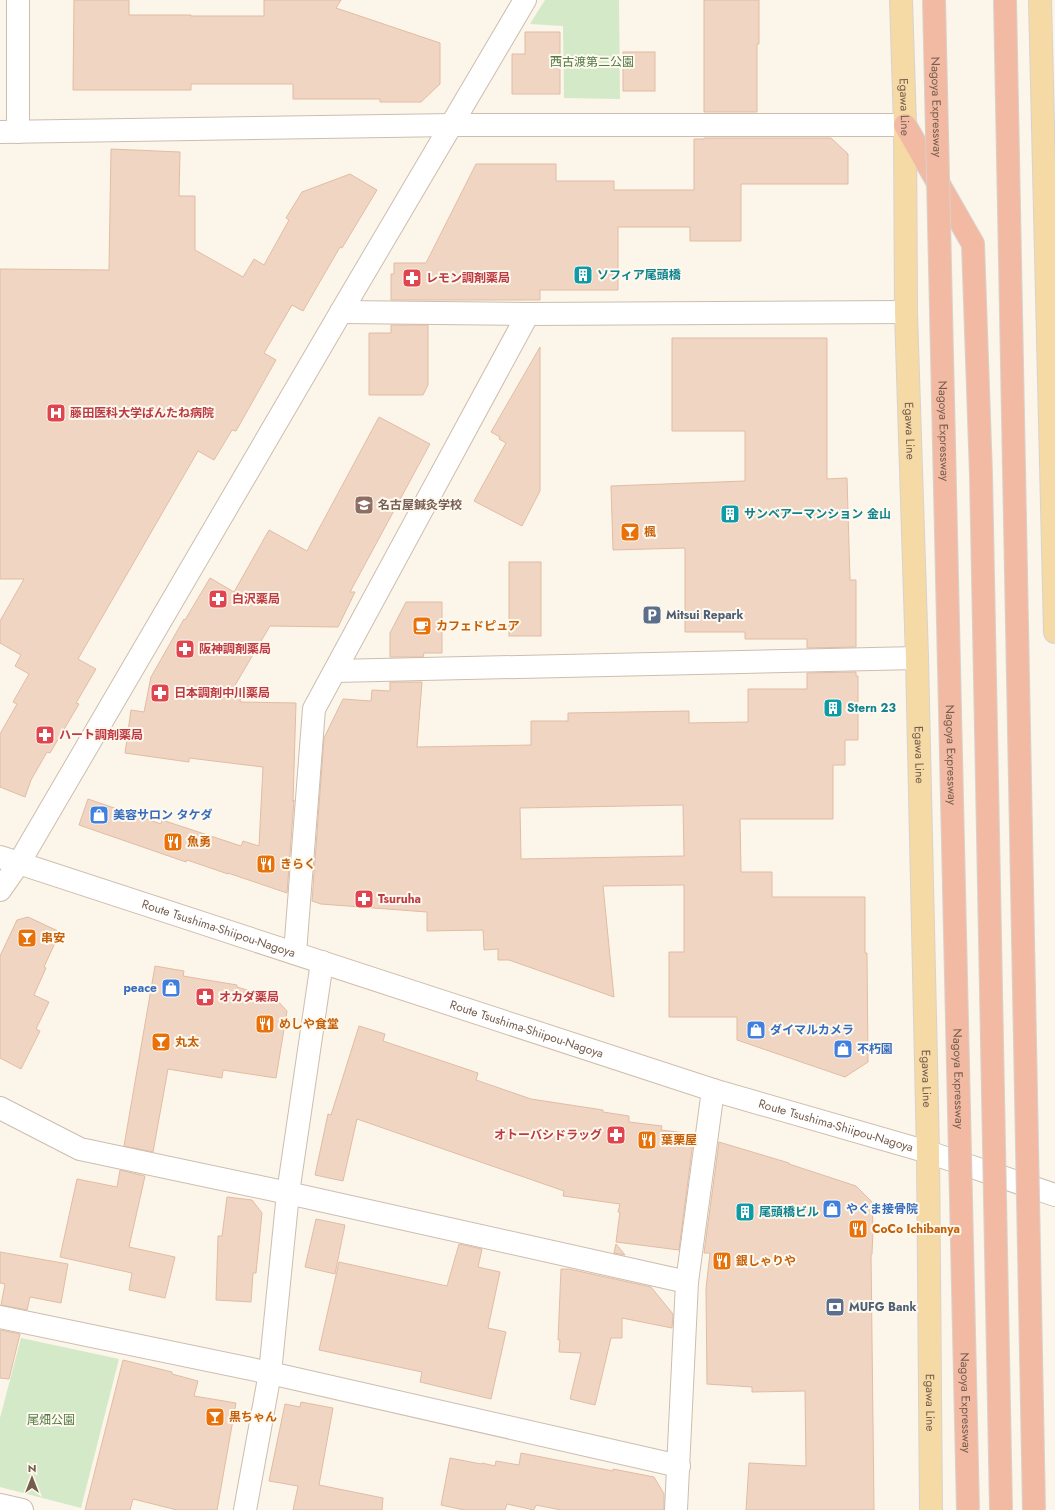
<svg xmlns="http://www.w3.org/2000/svg" width="1055" height="1510" font-family="Jost,'Noto Sans JP',sans-serif">
<rect width="100%" height="100%" fill="#fcf5e9"/>
<g fill="#d4e9c8">
<polygon points="545,0 619,0 620,99 564,98 563,26 530,24"/>
<polygon points="21,1338 119,1359 81,1508 0,1487 0,1418"/>
</g>
<g fill="#f0d5c2" stroke="#e2bca3" fill-rule="evenodd">
<polygon points="74,0 129,0 129,15 191,15 191,16 264,16 264,0 341,0 336,8 440,43 440,84 421,102 380,102 380,99 293,99 293,84 191,84 191,90 73,90"/>
<polygon points="704,0 759,0 759,44 757,44 757,112 704,112"/>
<polygon points="525,32 560,32 560,94 512,94 512,54 525,54"/>
<rect x="623" y="52" width="32" height="39"/>
<polygon points="704,138 831,138 848,154 848,184 741,184 741,241 690,241 690,227 618,227 618,290 540,290 540,300 391,300 391,274 394,274 394,263 426,263 476,164 556,164 556,181 614,181 614,190 694,190 694,139 704,139"/>
<polygon points="111,149 180,152 179,196 195,196 195,250 243,277 254,259 264,265 289,220 286,218 302,192 350,174 377,190 342,248 340,247 303,311 292,305 264,353 276,360 236,431 232,430 214,460 198,451 78,659 96,669 76,703 79,704 50,753 47,752 31,780 25,797 0,787 0,734 17,704 13,702 29,674 15,666 21,655 0,643 0,621 24,579 0,579 0,269 109,270"/>
<polygon points="391,325 428,325 428,385 423,395 369,395 369,333 391,333"/>
<polygon points="672,338 827,338 827,479 847,478 850,580 856,580 856,647 807,648 807,639 745,639 745,632 685,632 685,548 613,550 611,486 745,481 745,431 672,431"/>
<polygon points="540,347 540,491 522,526 474,501 506,443 499,439 500,437 491,432"/>
<polygon points="379,417 430,444 350,592 355,592 338,627 270,626 231,692 241,694 240,702 296,703 293,802 294,800 287,893 228,873 228,874 187,860 186,862 79,825 88,799 161,824 162,820 241,846 243,841 259,846 263,767 189,758 189,762 125,753 131,710 144,712 151,677 184,619 185,620 210,578 234,592 269,530 307,551"/>
<rect x="509" y="562" width="32" height="74"/>
<polygon points="406,602 442,602 442,653 424,653 423,657 390,657 390,633"/>
<path d="M856 672V676H858V740H845V765H833V819H740L741 872H772V897H865V953H867L868 1062 845 1077 737 1040V1017H669V952H684V885L603 886 614 997 509 960H498V949L484 950 483 930 427 931V912L321 904 312 901 324 738 343 699 371 701 372 690 390 691V682H422L417 747 531 745V721H568V713L689 711V723L748 722V689H807V673ZM683 805 684 856 521 859 520 808Z"/>
<polygon points="28,917 60,932 44,967 46,968 34,995 49,1002 36,1029 40,1031 21,1069 0,1058 0,956 17,920"/>
<polygon points="155,966 184,971 183,976 237,985 237,987 275,998 287,1011 276,1078 223,1070 222,1078 168,1069 153,1152 124,1146"/>
<polygon points="359,1026 385,1034 383,1041 478,1073 476,1080 531,1099 603,1110 603,1112 629,1116 629,1122 662,1126 661,1130 694,1134 679,1250 616,1242 620,1212 618,1212 620,1204 563,1196 564,1191 357,1119 343,1181 315,1175 328,1114 331,1115"/>
<polygon points="719,1142 789,1163 789,1164 856,1186 872,1202 873,1230 872,1254 871,1254 874,1510 746,1510 749,1463 806,1466 805,1391 752,1392 752,1387 707,1384 706,1289 710,1253 704,1253"/>
<polygon points="120,1170 145,1176 129,1247 175,1257 165,1298 129,1290 132,1273 60,1257 77,1179 117,1187"/>
<polygon points="227,1197 252,1200 262,1213 256,1273 253,1273 251,1302 216,1300 218,1236 222,1236"/>
<polygon points="316,1219 345,1225 335,1274 305,1267"/>
<polygon points="459,1244 482,1249 478,1267 500,1272 488,1328 506,1332 491,1399 420,1382 422,1372 319,1350 339,1262 447,1286"/>
<polygon points="616,1244 625,1255 614,1253"/>
<polygon points="0,1252 68,1264 61,1303 30,1297 27,1310 1,1305 5,1284 0,1283"/>
<polygon points="561,1269 569,1269 651,1287 673,1314 672,1328 622,1318 622,1338 611,1338 595,1405 570,1399 581,1353 559,1352 560,1340 558,1340"/>
<polygon points="0,1330 20,1334 9,1379 0,1378"/>
<polygon points="123,1360 172,1372 172,1374 198,1381 194,1396 236,1403 217,1510 177,1510 133,1499 130,1510 85,1510"/>
<polygon points="301,1402 333,1408 319,1485 383,1498 382,1510 293,1510 298,1486 269,1481 285,1404 300,1407"/>
<polygon points="521,1453 613,1471 613,1469 654,1477 664,1494 664,1510 561,1510 536,1505 534,1510 507,1504 505,1510 464,1510 441,1505 450,1458 481,1464 482,1463 495,1466 496,1461 519,1465"/>
</g>
<g fill="none" stroke-linecap="round" stroke-linejoin="round">
<defs>
<g id="street">
<polyline points="18,0 18,132"/>
<polyline points="0,132 452,125 905,125"/>
<polyline points="341,312 528,314 906,312"/>
<polyline points="335,671 917,658"/>
<polyline points="19,863 341,312 525,0"/>
<polyline points="295,953 314,709 528,314"/>
<polyline points="0,1108 80,1149 288,1193 687,1282"/>
<polyline points="0,1317 270,1373 679,1466"/>
<polyline points="0,1505 22,1510"/>
<polyline points="245,1510 270,1373 288,1193 322,962"/>
<polyline points="676,1510 687,1282 713,1090"/>
</g>
<g id="secondary">
<path id="s1" d="M0 857 713 1090 928 1152 1055 1195"/>
<polyline points="0,890 19,863"/>
</g>
<g id="primary">
<path id="s2" d="M901 0 905 125 906 312 917 658 928 1152 931 1510"/>
<polyline points="1040,0 1055,632"/>
</g>
<polyline id="highway" points="905,125 973,244 981,475 986,729"/>
</defs>
<use href="#street" stroke="#cdbdaf" stroke-width="24"/>
<use href="#secondary" stroke="#d0bead" stroke-width="24"/>
<use href="#primary" stroke="#d8d2cd" stroke-width="24"/>
<use href="#highway" stroke="#d8d2cd" stroke-width="24"/>
<use href="#street" stroke="#fff" stroke-width="22"/>
<use href="#secondary" stroke="#fff" stroke-width="22"/>
<use href="#primary" stroke="#f6daa5" stroke-width="22"/>
<use href="#highway" stroke="#f2baa3" stroke-width="22"/>
<defs>
<g id="highway-bridge">
<path id="s3" d="M934 0 968 1510"/>
<polyline points="1005,0 1034,1510"/>
<polyline points="986,729 1001,1510"/>
</g>
</defs>
<use href="#highway-bridge" stroke="#d8d2cd" stroke-width="24" stroke-linecap="butt"/>
<use href="#highway-bridge" stroke="#f2baa3" stroke-width="22"/>
</g>
<defs>
<symbol id="building-square" viewBox="-11 -11 22 22"><rect x="-9" y="-9" width="18" height="18" rx="4" fill="#0f9aa8" stroke="#fef9ef"/><path d="M-4-6H4V6H1V3H-1V6H-4ZM-2.5-4.3h1.7v1.8h-1.7ZM.8-4.3h1.7v1.8H.8ZM-2.5-1h1.7V.8h-1.7ZM.8-1h1.7V.8H.8Z" fill="#fff"/></symbol>
<symbol id="pharmacy-square" viewBox="-11 -11 22 22"><rect x="-9" y="-9" width="18" height="18" rx="4" fill="#e0444e" stroke="#fef9ef"/><path d="M-2-6h4v4h4v4h-4v4h-4v-4h-4v-4h4Z" fill="#fff"/></symbol>
<symbol id="hospital-square" viewBox="-11 -11 22 22"><rect x="-9" y="-9" width="18" height="18" rx="4" fill="#e0444e" stroke="#fef9ef"/><path d="M-5-5h3v3.5h4V-5h3V5h-3V1.5h-4V5h-3Z" fill="#fff"/></symbol>
<symbol id="school-square" viewBox="-11 -11 22 22"><rect x="-9" y="-9" width="18" height="18" rx="4" fill="#8d6e63" stroke="#fef9ef"/><path d="M0-5L7-2L0 1L-7-2ZM-4 1L0 2.5L4 1V4Q0 6-4 4Z" fill="#fff"/></symbol>
<symbol id="bar-square" viewBox="-11 -11 22 22"><rect x="-9" y="-9" width="18" height="18" rx="4" fill="#e8710a" stroke="#fef9ef"/><path d="M-6-5H6L.8 .8V4.5H3.5V6h-7V4.5H-.8V.8Z" fill="#fff"/></symbol>
<symbol id="parking-square" viewBox="-11 -11 22 22"><rect x="-9" y="-9" width="18" height="18" rx="4" fill="#5c6f8a" stroke="#fef9ef"/><path d="M-3.5-5.5H1a3.5 3.5 0 0 1 0 7H-1V5.5H-3.5ZM-1-3.4V-.6H.8a1.4 1.4 0 0 0 0-2.8Z" fill="#fff"/></symbol>
<symbol id="cafe-square" viewBox="-11 -11 22 22"><rect x="-9" y="-9" width="18" height="18" rx="4" fill="#e8710a" stroke="#fef9ef"/><path d="M-5.5-4.5H6V0H3Q3 3.5 0 3.5H-2.5Q-5.5 3.5-5.5 0ZM3-3.2v2h1.7v-2ZM-6 4.5H4V6H-6Z" fill="#fff"/></symbol>
<symbol id="shop-square" viewBox="-11 -11 22 22"><rect x="-9" y="-9" width="18" height="18" rx="4" fill="#3f7fe0" stroke="#fef9ef"/><path d="M-5-2.5h2.3a2.7 3.5 0 0 1 5.4 0H5L5.5 6h-11ZM-1.5-2.5h3a1.5 2.3 0 0 0-3 0Z" fill="#fff"/></symbol>
<symbol id="restaurant-square" viewBox="-11 -11 22 22"><rect x="-9" y="-9" width="18" height="18" rx="4" fill="#e8710a" stroke="#fef9ef"/><path d="M-5-6h1v4h1v-4h1v4h1v-4h1v5L-1.5 .5V6h-2V.5L-5-1ZM5-6V6H3V1.5H1.5Q1.5-4 5-6Z" fill="#fff"/></symbol>
<symbol id="bank-square" viewBox="-11 -11 22 22"><rect x="-9" y="-9" width="18" height="18" rx="4" fill="#5c6f8a" stroke="#fef9ef"/><path d="M-6-4H6V4H-6ZM0-2.3a2.3 2.3 0 1 0 0 4.6a2.3 2.3 0 1 0 0-4.6Z" fill="#fff"/></symbol>
</defs>
<g fill-rule="evenodd">
<use href="#building-square" x="572" y="264" width="22" height="22"/>
<use href="#pharmacy-square" x="401" y="267" width="22" height="22"/>
<use href="#hospital-square" x="45" y="402" width="22" height="22"/>
<use href="#school-square" x="353" y="494" width="22" height="22"/>
<use href="#building-square" x="719" y="503" width="22" height="22"/>
<use href="#bar-square" x="619" y="521" width="22" height="22"/>
<use href="#pharmacy-square" x="207" y="588" width="22" height="22"/>
<use href="#parking-square" x="641" y="604" width="22" height="22"/>
<use href="#cafe-square" x="411" y="615" width="22" height="22"/>
<use href="#pharmacy-square" x="174" y="638" width="22" height="22"/>
<use href="#pharmacy-square" x="149" y="682" width="22" height="22"/>
<use href="#building-square" x="822" y="697" width="22" height="22"/>
<use href="#pharmacy-square" x="34" y="724" width="22" height="22"/>
<use href="#shop-square" x="88" y="804" width="22" height="22"/>
<use href="#restaurant-square" x="162" y="831" width="22" height="22"/>
<use href="#restaurant-square" x="255" y="853" width="22" height="22"/>
<use href="#pharmacy-square" x="353" y="888" width="22" height="22"/>
<use href="#bar-square" x="16" y="927" width="22" height="22"/>
<use href="#shop-square" x="160" y="977" width="22" height="22"/>
<use href="#pharmacy-square" x="194" y="986" width="22" height="22"/>
<use href="#restaurant-square" x="254" y="1013" width="22" height="22"/>
<use href="#shop-square" x="745" y="1019" width="22" height="22"/>
<use href="#bar-square" x="150" y="1031" width="22" height="22"/>
<use href="#shop-square" x="832" y="1038" width="22" height="22"/>
<use href="#pharmacy-square" x="605" y="1124" width="22" height="22"/>
<use href="#restaurant-square" x="636" y="1129" width="22" height="22"/>
<use href="#shop-square" x="821" y="1198" width="22" height="22"/>
<use href="#building-square" x="734" y="1201" width="22" height="22"/>
<use href="#restaurant-square" x="847" y="1218" width="22" height="22"/>
<use href="#restaurant-square" x="711" y="1250" width="22" height="22"/>
<use href="#bank-square" x="824" y="1296" width="22" height="22"/>
<use href="#bar-square" x="204" y="1406" width="22" height="22"/>
</g>
<g text-anchor="middle" stroke-width="4" stroke-linejoin="round" paint-order="stroke">
<g font-size="12" fill="#547a46" stroke="#fef9ef">
<text x="592" y="66">西古渡第二公園</text>
<text x="51" y="1424">尾畑公園</text>
</g>
<g font-size="12" fill="#755d4e" stroke="#fef9ef">
<text dy="4" stroke="none"><textPath href="#s2" startOffset="107">Egawa Line</textPath></text>
<text dy="4" stroke="none"><textPath href="#s3" startOffset="107">Nagoya Expressway</textPath></text>
<text dy="4" stroke="none"><textPath href="#s2" startOffset="431">Egawa Line</textPath></text>
<text dy="4" stroke="none"><textPath href="#s3" startOffset="431">Nagoya Expressway</textPath></text>
<text dy="4" stroke="none"><textPath href="#s2" startOffset="755">Egawa Line</textPath></text>
<text dy="4" stroke="none"><textPath href="#s3" startOffset="755">Nagoya Expressway</textPath></text>
<text dy="4" stroke="none"><textPath href="#s1" startOffset="230">Route Tsushima-Shiipou-Nagoya</textPath></text>
<text dy="4" stroke="none"><textPath href="#s1" startOffset="554">Route Tsushima-Shiipou-Nagoya</textPath></text>
<text dy="4" stroke="none"><textPath href="#s2" startOffset="1079">Egawa Line</textPath></text>
<text dy="4" stroke="none"><textPath href="#s3" startOffset="1079">Nagoya Expressway</textPath></text>
<text dy="4" stroke="none"><textPath href="#s1" startOffset="878">Route Tsushima-Shiipou-Nagoya</textPath></text>
<text dy="4" stroke="none"><textPath href="#s2" startOffset="1403">Egawa Line</textPath></text>
<text dy="4" stroke="none"><textPath href="#s3" startOffset="1403">Nagoya Expressway</textPath></text>
</g>
<g font-size="12" font-weight="bold" fill="#0d838f" stroke="#fef9ef" text-anchor="start">
<text x="597" y="279">ソフィア尾頭橋</text>
<text x="744" y="518">サンベアーマンション 金山</text>
<text x="847" y="712">Stern 23</text>
<text x="759" y="1216">尾頭橋ビル</text>
</g>
<g font-size="12" font-weight="bold" fill="#be3a42" stroke="#fef9ef" text-anchor="start">
<text x="426" y="282">レモン調剤薬局</text>
<text x="70" y="417">藤田医科大学ばんたね病院</text>
<text x="232" y="603">白沢薬局</text>
<text x="199" y="653">阪神調剤薬局</text>
<text x="174" y="697">日本調剤中川薬局</text>
<text x="59" y="739">ハート調剤薬局</text>
<text x="378" y="903">Tsuruha</text>
<text x="219" y="1001">オカダ薬局</text>
<text x="602" y="1139" text-anchor="end">オトーバシドラッグ</text>
</g>
<g font-size="12" font-weight="bold" fill="#785e54" stroke="#fef9ef" text-anchor="start">
<text x="378" y="509">名古屋鍼灸学校</text>
</g>
<g font-size="12" font-weight="bold" fill="#c56008" stroke="#fef9ef" text-anchor="start">
<text x="644" y="536">楓</text>
<text x="436" y="630">カフェドピュア</text>
<text x="187" y="846">魚勇</text>
<text x="280" y="868">きらく</text>
<text x="41" y="942">串安</text>
<text x="279" y="1028">めしや食堂</text>
<text x="175" y="1046">丸太</text>
<text x="661" y="1144">葉栗屋</text>
<text x="872" y="1233">CoCo Ichibanya</text>
<text x="736" y="1265">銀しゃりや</text>
<text x="229" y="1421">黒ちゃん</text>
</g>
<g font-size="12" font-weight="bold" fill="#4e5e75" stroke="#fef9ef" text-anchor="start">
<text x="666" y="619">Mitsui Repark</text>
<text x="849" y="1311">MUFG Bank</text>
</g>
<g font-size="12" font-weight="bold" fill="#366cbe" stroke="#fef9ef" text-anchor="start">
<text x="113" y="819">美容サロン タケダ</text>
<text x="157" y="992" text-anchor="end">peace</text>
<text x="770" y="1034">ダイマルカメラ</text>
<text x="857" y="1053">不朽園</text>
<text x="846" y="1213">やぐま接骨院</text>
</g>
</g>
<g transform="translate(32 1478)" stroke="#fef9ef" stroke-width="3" paint-order="stroke">
<path d="M0-3L7 15L0 10L-7 15Z" fill="#755d4e"/>
<text y="-6" font-size="11" font-weight="bold" text-anchor="middle" fill="#755d4e">N</text>
</g>
</svg>
